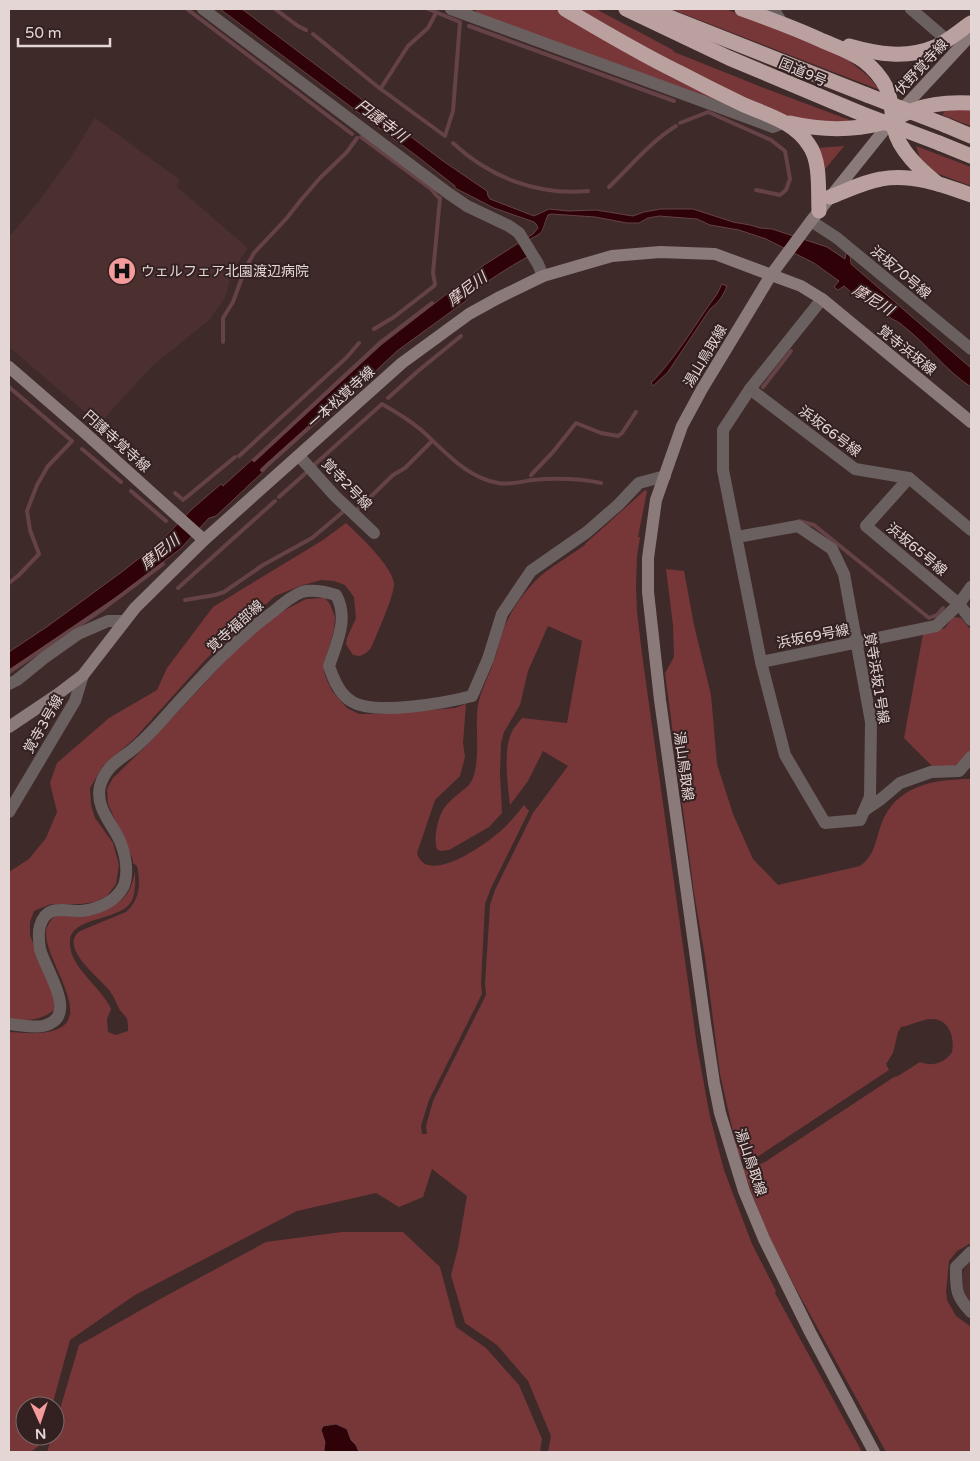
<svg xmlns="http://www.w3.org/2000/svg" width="980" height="1461" font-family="'Varela Round','Noto Sans JP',sans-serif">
<rect width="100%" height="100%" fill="#3e2a29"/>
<g fill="#4c3030">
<polygon points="95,118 180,180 177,187 248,248 239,261 230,280 225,298 208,321 152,366 99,424 9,347 9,237 39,201 69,160"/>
<polygon points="971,1256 971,1306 960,1286 963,1272"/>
</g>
<g fill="#773739">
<polygon points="475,9 554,9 611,42 735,107 477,13"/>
<polygon points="575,9 596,9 673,50 674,52 764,88 855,122 846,123 792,118 737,97"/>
<polygon points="671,9 725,9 780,28 848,60 868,76 880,90"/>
<polygon points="964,109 971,109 971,126 942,115 945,111"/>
<polygon points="844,146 822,173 817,148"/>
<polygon points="916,146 971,167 971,186 936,173 920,158"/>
<path d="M645 490 647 491 638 537H640L637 556 636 586 637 612 642 654 697 1046 710 1117 724 1170 752 1244 776 1291 775 1293 862 1452H548L551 1436 528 1381 497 1345 465 1323 451 1275 458 1248 467 1196 432 1169 423 1197 399 1207 376 1193 297 1211 135 1295 70 1340 52 1406H25V1436H44L42 1443 31 1452H9V1032C24 1033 44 1035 58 1029 94 1013 38 953 47 927 49 923 52 918 56 916 61 914 67 914 72 913 85 911 99 908 113 906 128 897 132 887 135 871 135 880 136 889 133 898 125 922 71 915 70 941 68 967 101 986 111 1009L107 1019 108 1032 116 1035 128 1031C128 1028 128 1023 127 1019 126 1016 122 1013 120 1010 116 1003 114 996 109 990 99 977 58 947 80 931L126 912C140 900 141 883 137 866L133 863V860L108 804 107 789 113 778 146 746 233 653 258 629 283 611 306 599 325 598 330 604 335 617 334 630 323 667 326 678 332 691 347 708 359 714H382L455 708 466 704 463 743 465 757 460 776 435 800 417 853C426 886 483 846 497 834 507 826 516 815 524 805L529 811 491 888 485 904 481 984 482 994 429 1100 421 1126 422 1134H427L426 1126 433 1101 486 995 485 984 490 905 495 890 533 813 568 766 543 751 528 781 510 805C508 787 503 751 511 734 513 728 518 723 522 718L567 723 582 641 548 626 528 671 520 705 504 732 501 743 500 774 502 813 489 827 449 850 440 851 437 849C433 839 438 815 445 807 451 799 461 792 469 785 481 770 476 734 477 715 477 696 488 679 494 661 498 650 500 639 504 628 512 608 528 586 544 573 557 563 572 554 585 545V544Z"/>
<path d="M346 523C359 535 391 565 394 583 395 594 376 636 371 648L366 653 360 656 353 655 349 649 346 644 347 638 356 618 354 597 345 585 334 581 321 580 300 586 275 596 207 658 134 739 103 766 90 788 91 805 95 818 113 843 119 865 116 884 107 896 95 902 81 904H51L34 911 30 922V935L39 959 54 991V1010C40 1021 26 1021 9 1019V872L29 859 46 838 57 812 50 783 57 763 109 718 157 690 167 668 213 607 323 540Z"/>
<path d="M666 569 684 571 694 625 711 695 717 764 733 814 753 859 778 885 860 866C875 855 875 842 881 825 895 786 933 779 971 779V1243L957 1251 949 1261 946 1292 947 1300 956 1316 971 1327V1452H886L795 1287 766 1230 743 1169 754 1167 765 1162 894 1077 898 1076 920 1062C932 1067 945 1063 952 1052 955 1037 949 1019 932 1019 925 1018 909 1026 901 1027L898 1032 893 1053 886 1064 889 1070 757 1157 750 1160 741 1159 737 1149 720 1074 705 957 694 893 665 673 674 657 673 625Z"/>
<path d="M953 617 961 618 971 630V752C958 768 954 766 934 768L904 738 923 634 945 628Z"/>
<polygon points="342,1232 403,1232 440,1267 456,1327 486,1348 519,1385 542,1439 540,1452 47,1452 52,1436 55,1436 55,1426 79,1345 162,1298 266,1242"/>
</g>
<g fill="#2f0207" stroke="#654245">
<path d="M220 9H242L443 161 487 191 488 196 490 199 534 216 549 209 568 211 596 210 633 216 644 212 661 209H693L733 222 750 225 760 228 772 229 827 247 845 259 846 253 850 256 851 264 971 368V387C945 370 927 344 902 325 899 322 896 321 892 319 882 311 868 289 852 293L844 286 838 290 834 287 839 281 814 263 766 239 739 230 710 225 697 219 659 216 648 218 639 223H627L595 217 551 214 548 215C541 231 546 232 528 240L529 256C507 268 486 282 466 297L467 300 397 351 365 381 360 380 264 466 266 469 216 516 209 518 180 549 118 596 9 670V652L48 626 123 571 162 540 192 509 221 484 223 486 255 457 258 458 381 345 484 265 533 234 538 228 536 224 534 222 494 208 455 188V186L418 157Z"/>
<path d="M722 284 727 286C723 296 719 302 710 309L668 372 653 386 651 383C677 357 695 324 717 294Z"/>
<polygon points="336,1424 347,1429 351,1440 356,1445 359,1452 325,1452 324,1450 325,1442 321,1430 323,1426"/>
</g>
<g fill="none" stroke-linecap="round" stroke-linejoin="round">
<g stroke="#654245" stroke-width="4">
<polyline points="187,9 352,134"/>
<polyline points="275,9 298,26 306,30"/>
<polyline points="469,26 674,101"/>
<polyline points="313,34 378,87 445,136 453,111 460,22 428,9"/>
<polyline points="381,88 408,46 428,28 436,13"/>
<polyline points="680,123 708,112 771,140 785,151 790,179 786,190 780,195 756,190"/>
<polyline points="361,137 431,189 438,197"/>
<path d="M453 143C489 177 538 196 588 191"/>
<path d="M609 187C631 166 650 142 676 126"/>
<polyline points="374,329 394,317 434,286 435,284 433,273 440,198"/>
<polyline points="223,342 223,318 233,302 245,269 254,253 286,219 301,200 320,178 347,152 357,138"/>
<polyline points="9,387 72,441 48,466 37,485 27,511 30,530 39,554 19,575 9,583"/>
<polyline points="763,387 791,351"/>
<polyline points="388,398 418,371 461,336"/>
<polyline points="110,435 138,460"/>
<polyline points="82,449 121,482"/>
<polyline points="239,456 346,358 359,343"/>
<polyline points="254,460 381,342 432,303"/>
<path d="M314 465 382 404C396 412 408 419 420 429 444 450 465 477 498 483 509 485 521 482 532 480 555 478 578 478 601 483"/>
<polyline points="262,470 354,387"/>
<polyline points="531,475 553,452 576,423 601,433 618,436 622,433 636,412"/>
<polyline points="131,491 166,521"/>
<polyline points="175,493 181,498"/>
<polyline points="279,497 308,471"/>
<polyline points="183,500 235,457"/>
<polyline points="356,511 393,475 405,468 432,441"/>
<polyline points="799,521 814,525 929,618 937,615 943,608"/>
<polyline points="178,588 275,501"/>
<polyline points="185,600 215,595 224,592 263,565 312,538 344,511"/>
<polyline points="9,672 103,609 163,564"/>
</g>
<g stroke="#6a605f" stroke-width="12">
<polyline points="203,9 448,193 467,206 509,226 519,233 538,264 543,276"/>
<polyline points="451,9 773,127 786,122"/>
<polyline points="771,9 776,13 782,23"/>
<polyline points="911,9 947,40"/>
<polyline points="811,221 837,238 971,349"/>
<polyline points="750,389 855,469 909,478 971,530"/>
<polyline points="299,456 335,496 374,533"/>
<polyline points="909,478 866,526 959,604 971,620"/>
<polyline points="737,537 798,526 832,549 844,574 871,722 870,797 860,820 825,823 785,755 761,662 723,470 723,430 750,389 822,299"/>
<polyline points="761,662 936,626 959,604 971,587"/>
<polyline points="9,684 17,680 44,658 78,634 108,621 125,621"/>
<polyline points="865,810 881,799 900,783 931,772 959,771 971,757"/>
<polyline points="9,812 75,701 83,675"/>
<path d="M9 1024C18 1025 34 1028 43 1026 81 1017 45 970 40 949 39 942 38 932 40 926 46 904 63 911 81 911 92 910 103 906 112 900 118 895 123 890 125 882 128 869 125 853 120 841 112 823 95 808 100 786 107 762 124 759 140 743 152 732 163 719 174 707 205 673 237 638 274 611 281 605 294 595 302 592 313 589 326 592 336 595 349 618 337 642 329 666 333 678 339 694 351 701 374 716 445 703 472 696L488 659 502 614 531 571 587 532 618 505 639 483 665 476"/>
<path d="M971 1252 956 1267C956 1289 955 1295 971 1312"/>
</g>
<g stroke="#8b7a7a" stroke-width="12">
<polyline points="9,367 84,432 204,540"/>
<polyline points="9,727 58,694 83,675 135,608 204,540 402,363 469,314 498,298 543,276 612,256 660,252 715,254 801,286 822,299 971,422"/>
<polyline points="874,1452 810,1332 764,1239 744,1191 720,1113 714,1083 705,1023 660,700 648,592 648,558 656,500 682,426 702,389 771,275 811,221 893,119 971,35"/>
</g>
<g stroke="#baa1a0" stroke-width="15">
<path d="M565 9C602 31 639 53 678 72 699 83 721 94 742 104 766 115 794 121 809 145 821 161 818 192 819 211"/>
<polyline points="626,9 729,58 860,113"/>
<polyline points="649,9 867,95"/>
<path d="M742 9C770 19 797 29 823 41 837 47 852 52 864 61 873 68 881 77 886 87 892 100 892 114 894 128 899 151 921 170 938 184"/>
<path d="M849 46C877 54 907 59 935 47 948 41 959 31 971 23"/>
<path d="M790 123C820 130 851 131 882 123 893 120 903 114 914 110 932 103 952 102 971 103"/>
<polyline points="945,125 971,136"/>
<polyline points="939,143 971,156"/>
<path d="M830 197C846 191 863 182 881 179 911 173 943 185 971 195"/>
</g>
<g stroke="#baa1a0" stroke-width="15">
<polyline points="867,95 945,125"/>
<polyline points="860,113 939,143"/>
</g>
</g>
<defs>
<symbol id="hospital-disc" viewBox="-11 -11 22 22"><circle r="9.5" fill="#f59b9b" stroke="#332020"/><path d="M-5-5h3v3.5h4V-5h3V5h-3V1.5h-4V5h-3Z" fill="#111"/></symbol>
</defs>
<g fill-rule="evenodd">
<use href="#hospital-disc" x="106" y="255" width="32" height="32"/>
</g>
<g text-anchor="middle" stroke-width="4" stroke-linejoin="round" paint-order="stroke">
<g font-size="14" fill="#e3d6d5" stroke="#332020">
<text transform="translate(921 67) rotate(-47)" y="5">伏野覚寺線</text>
<text transform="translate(803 72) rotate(23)" y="5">国道9号</text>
<text transform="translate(901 272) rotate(40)" y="5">浜坂70号線</text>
<text transform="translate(907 350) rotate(39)" y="5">覚寺浜坂線</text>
<text transform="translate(705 356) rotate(-59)" y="5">湯山鳥取線</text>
<text transform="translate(341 397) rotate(-42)" y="5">一本松覚寺線</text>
<text transform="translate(830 431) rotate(37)" y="5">浜坂66号線</text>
<text transform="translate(117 441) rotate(42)" y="5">円護寺覚寺線</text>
<text transform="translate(347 484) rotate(46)" y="5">覚寺2号線</text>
<text transform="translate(917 549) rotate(40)" y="5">浜坂65号線</text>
<text transform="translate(235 626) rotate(-42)" y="5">覚寺福部線</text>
<text transform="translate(813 636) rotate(-11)" y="5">浜坂69号線</text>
<text transform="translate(877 678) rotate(81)" y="5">覚寺浜坂1号線</text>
<text transform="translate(43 724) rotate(-60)" y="5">覚寺3号線</text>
<text transform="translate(684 766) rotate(82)" y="5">湯山鳥取線</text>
<text transform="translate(751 1162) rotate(71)" y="5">湯山鳥取線</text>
</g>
<g font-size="14" fill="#e3d6d5" stroke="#332020" text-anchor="start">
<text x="141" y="276">ウェルフェア北園渡辺病院</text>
</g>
<g font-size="15" font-style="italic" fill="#eed3d2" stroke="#332020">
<text transform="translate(382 121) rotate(37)" y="5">円護寺川</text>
<text transform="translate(467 289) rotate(-37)" y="5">摩尼川</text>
<text transform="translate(873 300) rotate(31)" y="5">摩尼川</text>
<text transform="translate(160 552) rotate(-39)" y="5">摩尼川</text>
</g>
</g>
<rect width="980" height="1461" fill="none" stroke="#e3d6d5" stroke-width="20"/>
<g transform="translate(40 1421) rotate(177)"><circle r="24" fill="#332020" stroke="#796968"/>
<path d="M0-4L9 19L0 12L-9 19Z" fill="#f59b9b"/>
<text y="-8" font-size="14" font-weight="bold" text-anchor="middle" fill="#e3d6d5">N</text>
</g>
<path d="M18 38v8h92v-8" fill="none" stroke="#e3d6d5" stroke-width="2.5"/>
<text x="25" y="38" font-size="15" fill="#e3d6d5" stroke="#332020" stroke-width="4" paint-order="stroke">50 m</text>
</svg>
